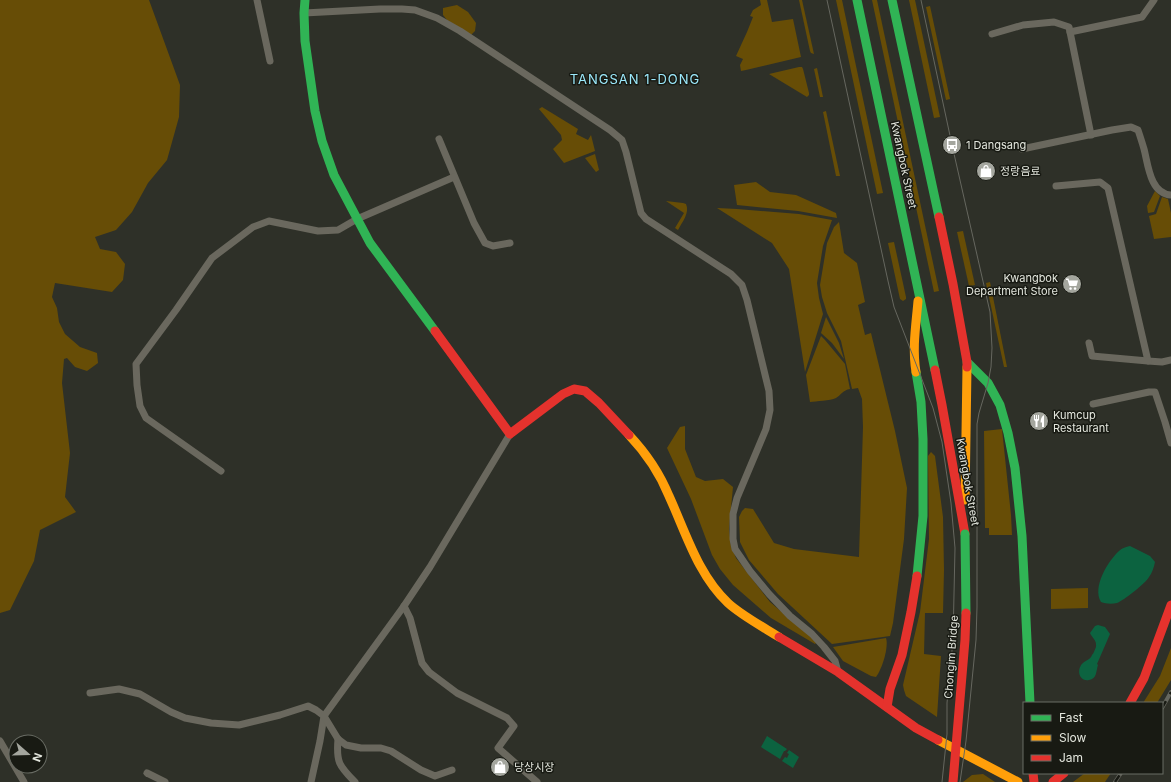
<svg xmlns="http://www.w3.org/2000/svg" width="1171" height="782" font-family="Inter,'Noto Sans KR',sans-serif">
<rect width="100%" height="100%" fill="#2e3028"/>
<g fill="#674d06">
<polygon points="0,0 149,0 180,85 179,117 167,160 148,183 132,212 116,230 95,237 100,249 116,252 125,264 123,280 112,292 55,283 52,297 57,308 59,322 65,334 80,347 97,353 98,363 87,371 75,367 67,358 64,359 62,383 70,453 65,497 76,512 40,530 34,561 10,610 0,613"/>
<polygon points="760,0 767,0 772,22 793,19 801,57 746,70 741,71 740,65 743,59 736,56 747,32 753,17 750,16 753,10 761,5"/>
<polygon points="799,0 802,0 814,54 811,53 810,51"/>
<polygon points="836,0 842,0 883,193 877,194"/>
<polygon points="872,0 877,0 939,291 934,292"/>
<polygon points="909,0 915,0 940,117 934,118"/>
<polygon points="457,5 468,12 476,23 475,31 471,35 447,20 443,15 443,8"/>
<polygon points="930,6 950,99 946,100 926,7"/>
<polygon points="799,67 802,67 803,69 809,93 809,95 807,97 769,74"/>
<polygon points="817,68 823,97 820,97 814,69"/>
<polygon points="542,107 578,129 576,134 588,140 591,135 595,151 564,163 553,149 562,140 561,135 539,109"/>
<polygon points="826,111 840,176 836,176 823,112"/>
<polygon points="595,154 599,170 596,172 585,158"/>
<polygon points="756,182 770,192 796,195 836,213 837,218 798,211 737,205 734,185"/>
<polygon points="1155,191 1160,196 1154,212 1148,213 1147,206"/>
<polygon points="1162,197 1168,199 1171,213 1171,237 1154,239 1149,216 1156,214"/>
<path d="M666 201 683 203 686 204C690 213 682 222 678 230L675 228 684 213Z"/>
<polygon points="717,208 737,209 799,214 832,220 823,246 817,283 819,298 823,314 805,372 789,269 772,243"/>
<polygon points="839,222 844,253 857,263 865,302 858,305 865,335 871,333 895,431 907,488 904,539 893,623 890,636 832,644 778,594 749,560 740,542 739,517 742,511 745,508 753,509 774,543 794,549 859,557 863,427 862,399 858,388 852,389 841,341 827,313 822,297 820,285 827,243 834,227"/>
<polygon points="963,231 975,285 969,286 957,232"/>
<polygon points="894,242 906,297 906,299 903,301 900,299 888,243"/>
<polygon points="990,282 1007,367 1004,367 986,283"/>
<polygon points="826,317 839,343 844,359 832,343 821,333"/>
<path d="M821 336 825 340 845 364 850 389C843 390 841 395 836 398 830 401 816 401 810 402L806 375Z"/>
<polygon points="685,426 685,449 696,477 705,481 723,479 733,487 729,529 731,546 736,558 770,602 817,642 815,644 771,618 733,585 720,569 712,555 691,499 667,448 680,427"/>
<polygon points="1002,429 1011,515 1012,535 989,535 989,528 985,528 984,431"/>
<polygon points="931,452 935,456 943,517 944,570 943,613 925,613 924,654 941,656 937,717 906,696 904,690 903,685 920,612 929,539 928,456"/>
<polygon points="1088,588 1088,608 1051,609 1051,589"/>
<path d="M886 638C889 647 882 669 876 677L871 676 843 661 833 647Z"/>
<polygon points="1171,648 1171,680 1157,703 1143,703 1160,676"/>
<polygon points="1085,773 1111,773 1105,782 1073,782"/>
<polygon points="983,774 995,782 963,782 972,775"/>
</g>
<g fill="#0c6340">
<path d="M1130 546 1150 556 1155 562C1154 567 1152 573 1149 577 1146 583 1123 601 1117 603 1112 604 1106 604 1101 602 1092 587 1108 561 1119 551 1122 548 1126 547 1130 546Z"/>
<path d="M1098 625 1105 627 1110 634 1097 664 1098 665C1096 671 1097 679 1089 680 1079 682 1076 669 1083 663 1086 660 1090 660 1092 655 1094 653 1095 649 1096 647 1097 640 1092 638 1090 633L1095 626Z"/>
<polygon points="767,736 787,749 785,751 784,751 780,759 761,747"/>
<polygon points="789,750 799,757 793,768 782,761 785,757 787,758 789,754 787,753"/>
</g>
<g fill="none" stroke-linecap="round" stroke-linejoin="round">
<g stroke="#6a685e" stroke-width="7">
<polyline points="257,0 270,61"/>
<polyline points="304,13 380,9 402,9 415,10 437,18 460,31 610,130 622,140 626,152 641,213 646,219 731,274 742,285 747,300 769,391 770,410 766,429 737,498 733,514 733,539 735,549 750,571 769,594 790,616 812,634 824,647 835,661 838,672"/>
<polyline points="1070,32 1142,17 1154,0"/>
<polyline points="992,34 1023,25 1054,22 1069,27 1091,135"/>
<polyline points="439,139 474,223 485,243 493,246 510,243"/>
<path d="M1022 149 1112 130 1131 127 1138 130C1140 136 1142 142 1144 149 1148 164 1150 194 1171 195"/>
<polyline points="1056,186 1100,182 1108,188 1148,361 1162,362 1171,360"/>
<polyline points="1089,343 1092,356 1148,361"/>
<polyline points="1093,404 1149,392 1155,392 1165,422 1171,443"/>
<polyline points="221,471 146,418 140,406 137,385 136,364 176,310 212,258 253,227 269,221 318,231 338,230 357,219 454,177"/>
<polyline points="404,606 410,618 422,663 429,672 457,693 507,718 514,726 498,748 537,782"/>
<polyline points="90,693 119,689 140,694 171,712 185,718 211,723 239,725 280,715 308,706 316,710 324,716 320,741 311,782"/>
<path d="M338 739C336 762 339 766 355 782"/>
<polyline points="0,741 24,782"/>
<polyline points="452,770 435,776 421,770 391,751 381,748 361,748 346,745 338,739 324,716 404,606 430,567 510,434"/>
<polyline points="147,773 165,782"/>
</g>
<g stroke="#30b455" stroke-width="9">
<polyline points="305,0 304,13 305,41 315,111 322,141 334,175 370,243 435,331"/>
<polyline points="857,0 935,370"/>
<polyline points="892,0 939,217"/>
<polyline points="967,362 988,383 1000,405 1008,433 1015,468 1022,536 1030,703"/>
<polyline points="916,372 921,402 923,439 923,516 917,576"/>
</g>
<g stroke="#ff9f0a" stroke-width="9">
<path d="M916 372C912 348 916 325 918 301"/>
<path d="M629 435C646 453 660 474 669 496 686 533 698 575 728 603 741 615 763 627 779 637"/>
<polyline points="965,500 967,367"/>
<polyline points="938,740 1018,782"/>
</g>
<g stroke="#e5322d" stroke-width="9">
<polyline points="939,217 953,284 967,362 967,367"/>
<polyline points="435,331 510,434 563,394 574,389 585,391 599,403 629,435"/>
<polyline points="935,370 942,405 965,534"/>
<polyline points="779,637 838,672 916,728 938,740"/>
<polyline points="1130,703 1144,678 1171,605"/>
<polyline points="887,707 890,689 902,655 911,612 917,576"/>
<polyline points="1033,773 1034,782"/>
<polyline points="1053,782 1064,773"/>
</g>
<g stroke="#66675f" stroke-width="1">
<polyline points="827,0 888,281 894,307 933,408 942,442 951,503 955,548 953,640 947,703 947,734 942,782"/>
<polyline points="921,0 952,145 990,312 992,348 991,367 988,383 979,413 977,424 977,607 976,640 966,741 960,782"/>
</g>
<defs>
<g id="rail">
<polyline points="1162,708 1171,692"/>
<polyline points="1115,782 1121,773"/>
</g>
</defs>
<use href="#rail" stroke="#66675f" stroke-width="4"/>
<use href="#rail" stroke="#181a13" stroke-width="2.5" stroke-dasharray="8" stroke-linecap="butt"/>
<polyline stroke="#30b455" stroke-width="9" points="965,534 966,613"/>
<polyline stroke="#e5322d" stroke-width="9" points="953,782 965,640 966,613"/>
</g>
<defs>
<symbol id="bus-disc" viewBox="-11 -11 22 22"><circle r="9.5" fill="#a4a69e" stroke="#181a13"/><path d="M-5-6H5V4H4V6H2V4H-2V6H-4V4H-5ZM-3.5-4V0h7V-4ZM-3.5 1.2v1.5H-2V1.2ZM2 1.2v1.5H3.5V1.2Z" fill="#fff"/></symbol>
<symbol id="shop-disc" viewBox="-11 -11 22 22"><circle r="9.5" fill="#a4a69e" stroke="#181a13"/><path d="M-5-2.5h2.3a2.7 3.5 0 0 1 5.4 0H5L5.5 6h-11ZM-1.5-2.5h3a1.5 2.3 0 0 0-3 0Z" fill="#fff"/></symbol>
<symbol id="supermarket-disc" viewBox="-11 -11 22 22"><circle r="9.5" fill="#a4a69e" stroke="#181a13"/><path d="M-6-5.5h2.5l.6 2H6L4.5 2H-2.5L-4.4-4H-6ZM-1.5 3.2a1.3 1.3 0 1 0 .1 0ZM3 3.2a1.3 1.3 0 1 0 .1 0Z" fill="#fff"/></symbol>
<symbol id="restaurant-disc" viewBox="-11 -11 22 22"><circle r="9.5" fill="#a4a69e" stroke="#181a13"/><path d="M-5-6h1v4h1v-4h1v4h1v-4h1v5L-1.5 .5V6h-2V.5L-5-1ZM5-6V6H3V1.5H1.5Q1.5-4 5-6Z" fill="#fff"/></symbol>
</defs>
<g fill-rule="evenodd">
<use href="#bus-disc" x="941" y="134" width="22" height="22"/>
<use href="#shop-disc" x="975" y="160" width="22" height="22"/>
<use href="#supermarket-disc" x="1061" y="273" width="22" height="22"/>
<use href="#restaurant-disc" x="1028" y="410" width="22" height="22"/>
<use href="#shop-disc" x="489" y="756" width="22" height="22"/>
</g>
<g text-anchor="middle" stroke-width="3" stroke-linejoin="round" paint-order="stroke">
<g font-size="11" fill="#e3e6dd" stroke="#181a13" text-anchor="start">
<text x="966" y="149">1 Dangsang</text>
<text x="1000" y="175">정랑음료</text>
<text x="1058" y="282" text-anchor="end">Kwangbok<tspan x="1058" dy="13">Department Store</tspan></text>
<text x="1053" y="419">Kumcup<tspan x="1053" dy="13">Restaurant</tspan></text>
<text x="514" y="771">당상시장</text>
</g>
<g font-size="11" fill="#e3e6dd" stroke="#181a13">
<text transform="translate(904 165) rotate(78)" y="4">Kwangbok Street</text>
<text transform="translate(968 482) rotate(80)" y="4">Kwangbok Street</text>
<text transform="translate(951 657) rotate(-86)" y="4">Chongim Bridge</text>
</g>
<g font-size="13" letter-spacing="1" fill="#9ce9fc" stroke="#181a13">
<text x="635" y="84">TANGSAN 1-DONG</text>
</g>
</g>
<rect x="1023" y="702" width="140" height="72" fill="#181a13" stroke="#696c64"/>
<rect x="1031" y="715" width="20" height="6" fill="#30b455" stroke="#696c64"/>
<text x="1059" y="722" font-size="12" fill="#e3e6dd">Fast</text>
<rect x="1031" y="735" width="20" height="6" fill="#ff9f0a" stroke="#696c64"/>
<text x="1059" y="742" font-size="12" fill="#e3e6dd">Slow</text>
<rect x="1031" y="755" width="20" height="6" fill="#e5322d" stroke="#696c64"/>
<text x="1059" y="762" font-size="12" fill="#e3e6dd">Jam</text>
<g transform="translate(28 754) rotate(110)"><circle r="19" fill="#181a13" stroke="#696c64"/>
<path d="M0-3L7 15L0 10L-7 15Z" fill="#a4a69e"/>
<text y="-6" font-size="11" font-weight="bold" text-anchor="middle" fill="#e3e6dd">N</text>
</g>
</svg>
